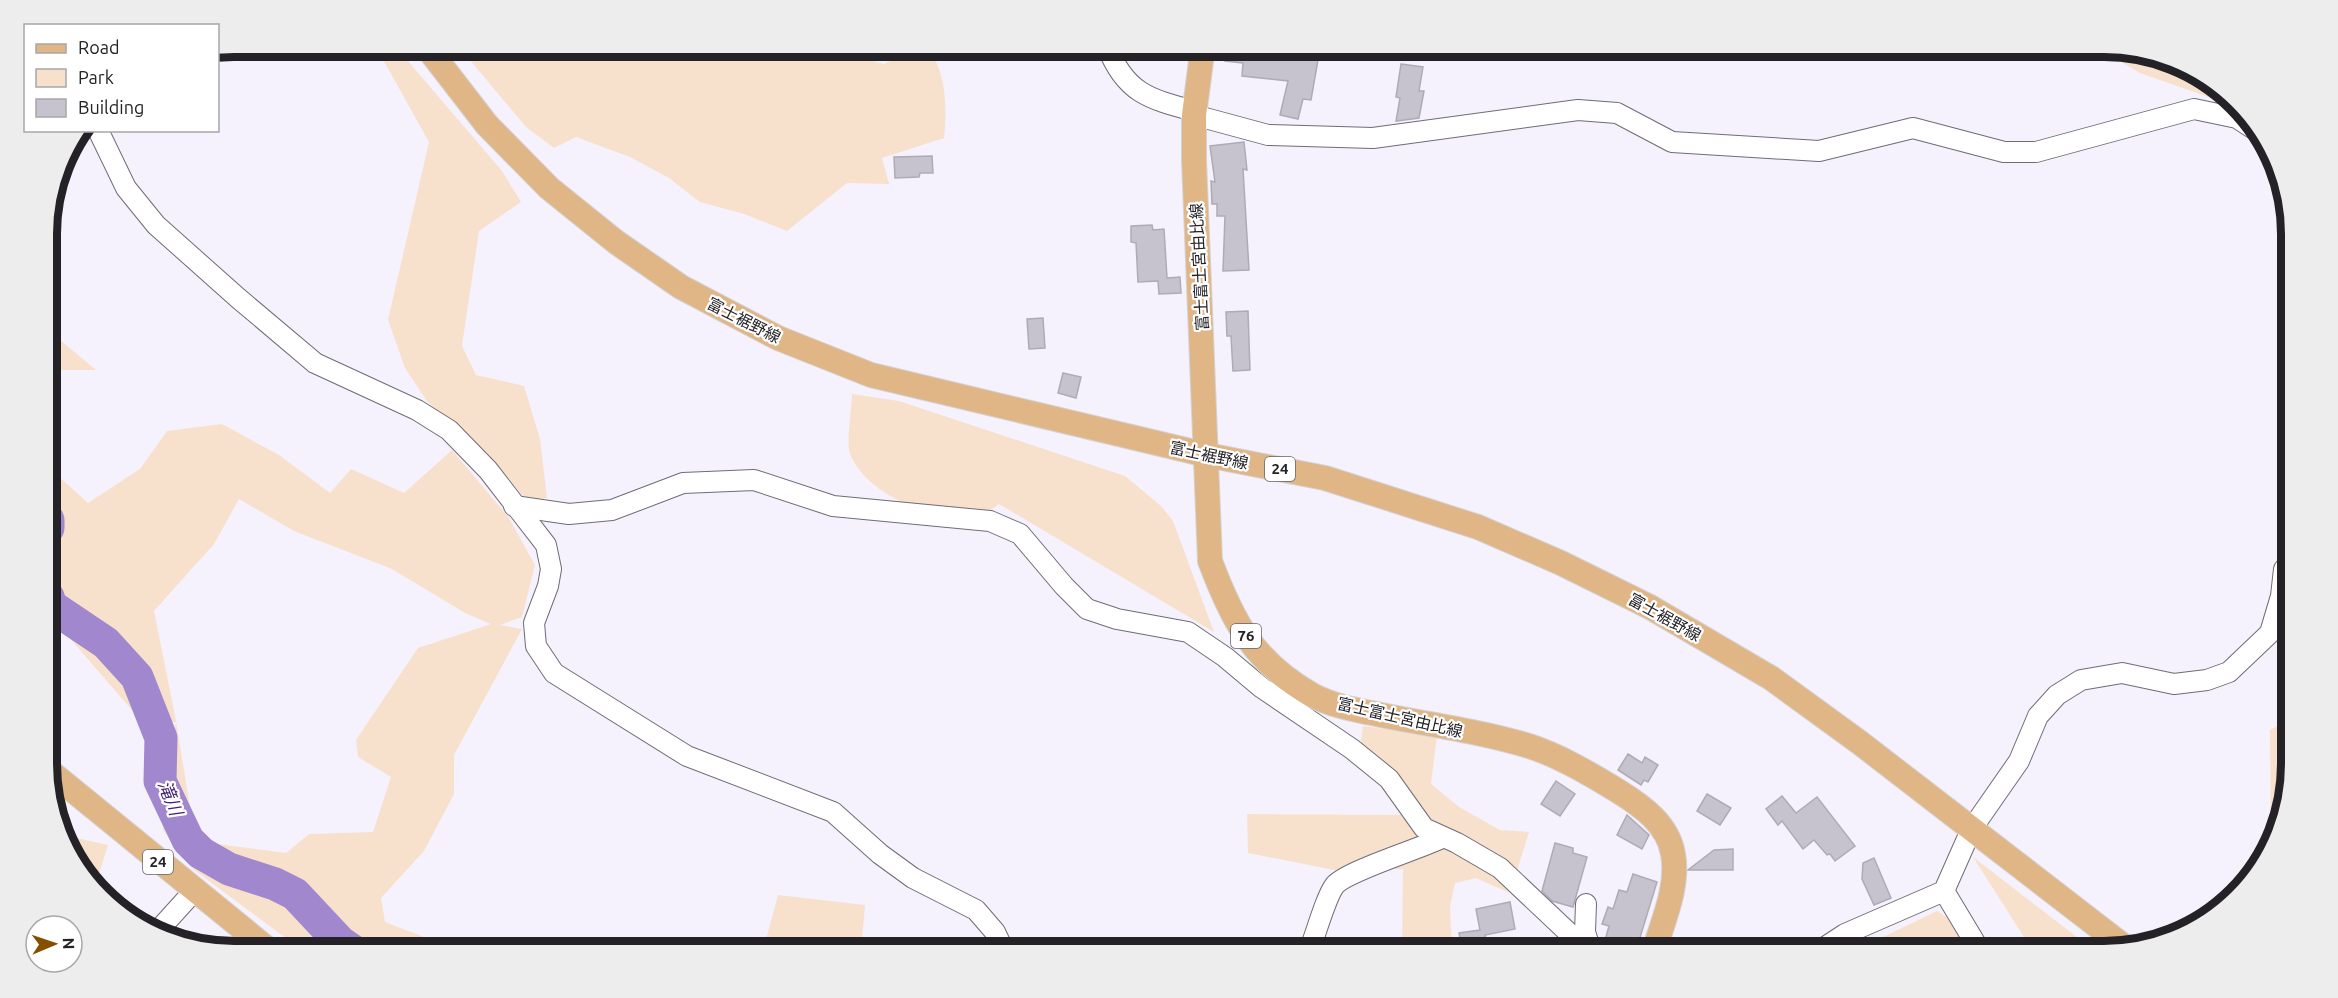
<svg xmlns="http://www.w3.org/2000/svg" width="2338" height="998" font-family="Ubuntu,'Noto Sans JP',sans-serif">
<rect width="100%" height="100%" fill="#f5f2fd"/>
<g fill="#f7e1cc" fill-rule="evenodd">
<path d="M811 46 884 64 920 47H926C947 69 947 109 944 138L882 158 889 184 847 183 787 231 744 214 700 202 669 178 630 157 576 137 554 148 526 127 459 47H613L633 59 638 47Z"/>
<polygon points="376,47 399,47 407,60 502,171 521,202 479,231 462,346 476,375 524,386 540,439 547,498 528,501 495,465 427,401 405,368 388,320 429,142"/>
<polygon points="2096,47 2176,61 2234,106 2140,73"/>
<polygon points="47,329 96,370 47,370"/>
<path d="M852 394 899 401 1125 476 1161 506 1173 521 1214 632 999 504 967 527C927 512 869 498 850 454 846 443 852 407 852 394Z"/>
<path d="M222 424 279 455 330 493 351 469 404 493 452 450 509 518 535 565 522 617 500 625 522 629 454 755V794L424 851 381 898 385 922 424 937 429 951H303L193 869 163 830 162 800 176 722 144 724 48 613 47 466 88 503 140 469 167 431ZM239 499 294 531 392 569 465 613 491 624 418 648 356 740 358 757 391 777 373 832 309 834 286 853 217 844 193 826 176 721 154 611 214 544Z"/>
<path d="M2291 719C2292 758 2291 813 2271 846L2270 730Z"/>
<polygon points="1363,726 1437,736 1431,784 1459,807 1500,830 1529,832 1510,893 1476,878 1455,883 1450,906 1452,951 1402,951 1403,869 1334,870 1248,853 1247,814 1403,815 1384,783 1358,763"/>
<polygon points="68,836 108,845 95,886 85,878"/>
<polygon points="1973,857 2095,951 2033,951"/>
<polygon points="778,895 865,905 861,951 763,951"/>
<polygon points="1937,911 1957,924 1968,951 1854,951"/>
</g>
<g fill="none" stroke-linecap="round" stroke-linejoin="round">
<g stroke="#a187cd" stroke-width="33">
<polyline points="48,520 48,528"/>
<polyline points="48,597 51,606 106,643 137,677 161,738 160,781 188,840 201,853 229,869 275,884 295,894 340,942 353,951"/>
</g>
</g>
<g fill="#c6c3ce" stroke="#aeabb6" stroke-width="1.5">
<polygon points="1226,46 1255,46 1254,51 1289,55 1291,46 1308,46 1305,56 1318,60 1311,100 1303,99 1298,119 1280,115 1288,81 1242,76 1243,63 1225,61"/>
<polygon points="1401,64 1423,67 1419,91 1424,91 1419,118 1396,121 1400,98 1396,97"/>
<polygon points="1244,142 1247,170 1243,169 1249,270 1223,271 1225,216 1217,216 1217,204 1212,204 1211,181 1215,182 1210,146"/>
<polygon points="932,156 933,173 920,173 919,177 895,178 894,157"/>
<polygon points="1152,225 1153,230 1164,229 1167,278 1180,277 1181,293 1159,294 1158,281 1138,282 1136,243 1131,242 1131,226"/>
<polygon points="1248,311 1250,370 1233,371 1231,336 1227,336 1226,312"/>
<polygon points="1043,318 1045,348 1029,349 1027,319"/>
<polygon points="1063,373 1081,377 1076,398 1058,393"/>
<polygon points="1628,754 1642,763 1645,757 1658,765 1648,782 1644,780 1641,785 1618,770"/>
<polygon points="1556,781 1575,794 1560,816 1541,804"/>
<polygon points="1707,794 1731,808 1720,825 1697,811"/>
<polygon points="1782,796 1796,813 1817,797 1855,846 1835,861 1830,854 1827,855 1814,840 1803,849 1782,821 1778,825 1766,809"/>
<polygon points="1627,815 1649,835 1642,849 1617,835"/>
<polygon points="1555,843 1573,848 1573,853 1587,857 1573,907 1552,901 1542,891"/>
<polygon points="1733,849 1733,870 1688,870 1714,850"/>
<polygon points="1874,858 1891,898 1874,905 1862,879 1863,863"/>
<polygon points="1633,874 1657,882 1638,944 1632,942 1629,951 1604,944 1609,926 1602,924 1608,907 1613,909 1619,890 1627,892"/>
<polygon points="1510,902 1515,929 1485,935 1488,951 1462,951 1459,933 1480,930 1476,909"/>
</g>
<g fill="none" stroke-linecap="round" stroke-linejoin="round">
<defs>
<g id="minor">
<path d="M1107 46C1125 93 1149 99 1194 111"/>
<polyline points="1194,115 1268,135 1373,138 1578,110 1617,113 1672,142 1819,151 1913,128 2004,152 2036,152 2194,109 2237,118 2257,131"/>
<polyline points="98,130 126,188 156,225 238,298 315,363 417,410 449,430 488,470 546,545 551,569 548,586 534,623 536,646 554,673 687,756 833,812 880,854 913,878 976,910 995,932 1004,951"/>
<polyline points="514,506 569,514 612,510 683,483 754,480 833,506 990,521 1020,534 1064,586 1087,609 1117,619 1188,632 1225,657 1262,688 1352,749 1389,779 1424,828 1457,843 1500,868 1588,951"/>
<polyline points="1944,891 1980,951"/>
<polyline points="1586,904 1585,932 1591,951"/>
<polyline points="156,933 194,891"/>
<path d="M1309 951C1315 937 1326 896 1335 885 1347 871 1419 849 1442 838"/>
<polyline points="1819,951 1845,934 1944,891 1971,830 2019,761 2038,716 2057,695 2081,680 2122,673 2174,684 2207,680 2229,672 2270,633 2281,596 2284,569 2291,563"/>
</g>
<g id="major">
<polyline points="426,46 487,125 549,188 616,242 681,287 778,338 871,375 1207,455 1325,478 1478,527 1561,563 1650,607 1771,678 1859,742 2126,948"/>
<path d="M1203 46 1194 115V160L1210 561C1233 622 1253 661 1312 695 1334 707 1362 711 1386 716 1433 725 1483 732 1529 746 1560 756 1590 774 1618 791 1642 806 1668 824 1673 854 1679 886 1663 921 1654 951"/>
<polyline points="48,770 270,951"/>
</g>
</defs>
<use href="#minor" stroke="#6f6c76" stroke-width="22"/>
<use href="#major" stroke="#d3d3d4" stroke-width="26"/>
<use href="#minor" stroke="#fff" stroke-width="20"/>
<use href="#major" stroke="#e0b687" stroke-width="24"/>
</g>
<g text-anchor="middle" stroke-width="4.5" stroke-linejoin="round" paint-order="stroke">
<g fill="#fff" stroke="#666467" stroke-width="1.5">
<rect x="1265" y="457" width="30" height="24" rx="4.5"/>
<rect x="1231" y="624" width="30" height="24" rx="4.5"/>
<rect x="143" y="850" width="30" height="24" rx="4.5"/>
</g>
<g font-size="15" font-weight="bold" fill="#242226">
<text x="1280" y="474">24</text>
<text x="1246" y="641">76</text>
<text x="158" y="867">24</text>
</g>
<g font-size="16" fill="#242226" stroke="#fff">
<text transform="translate(1199 267) rotate(-93)" y="6">富士富士宮由比線</text>
<text transform="translate(744 320) rotate(27)" y="6">富士裾野線</text>
<text transform="translate(1209 455) rotate(12)" y="6">富士裾野線</text>
<text transform="translate(1665 617) rotate(29)" y="6">富士裾野線</text>
<text transform="translate(1400 717) rotate(13)" y="6">富士富士宮由比線</text>
</g>
<g font-size="18" font-style="italic" fill="#461f72" stroke="#fff">
<text transform="translate(170 798) rotate(68)" y="6">滝川</text>
</g>
</g>
<path d="M0 0H2338V998H0ZM234 57H2104A177 177 0 0 1 2281 234V764A177 177 0 0 1 2104 941H234A177 177 0 0 1 57 764V234A177 177 0 0 1 234 57Z" fill="#ededee" fill-rule="evenodd"/>
<path fill="none" stroke="#242226" stroke-width="8" d="M234 57H2104A177 177 0 0 1 2281 234V764A177 177 0 0 1 2104 941H234A177 177 0 0 1 57 764V234A177 177 0 0 1 234 57Z"/>
<rect x="24" y="24" width="195" height="108" fill="#ffffff" stroke="#a7a7a8" stroke-width="1.5"/>
<rect x="36" y="44" width="30" height="9" fill="#e0b687" stroke="#a7a7a8" stroke-width="1.5"/>
<text x="78" y="54" font-size="18" fill="#242226">Road</text>
<rect x="36" y="69" width="30" height="18" fill="#f7e1cc" stroke="#a7a7a8" stroke-width="1.5"/>
<text x="78" y="84" font-size="18" fill="#242226">Park</text>
<rect x="36" y="99" width="30" height="18" fill="#c6c3ce" stroke="#a7a7a8" stroke-width="1.5"/>
<text x="78" y="114" font-size="18" fill="#242226">Building</text>
<g transform="translate(54 944) rotate(88)"><circle r="28" fill="#ffffff" stroke="#a7a7a8" stroke-width="1.5"/>
<path d="M0-4.5L10 22L0 15L-10 22Z" fill="#854e00"/>
<text y="-9" font-size="16" font-weight="bold" text-anchor="middle" fill="#242226">N</text>
</g>
</svg>
